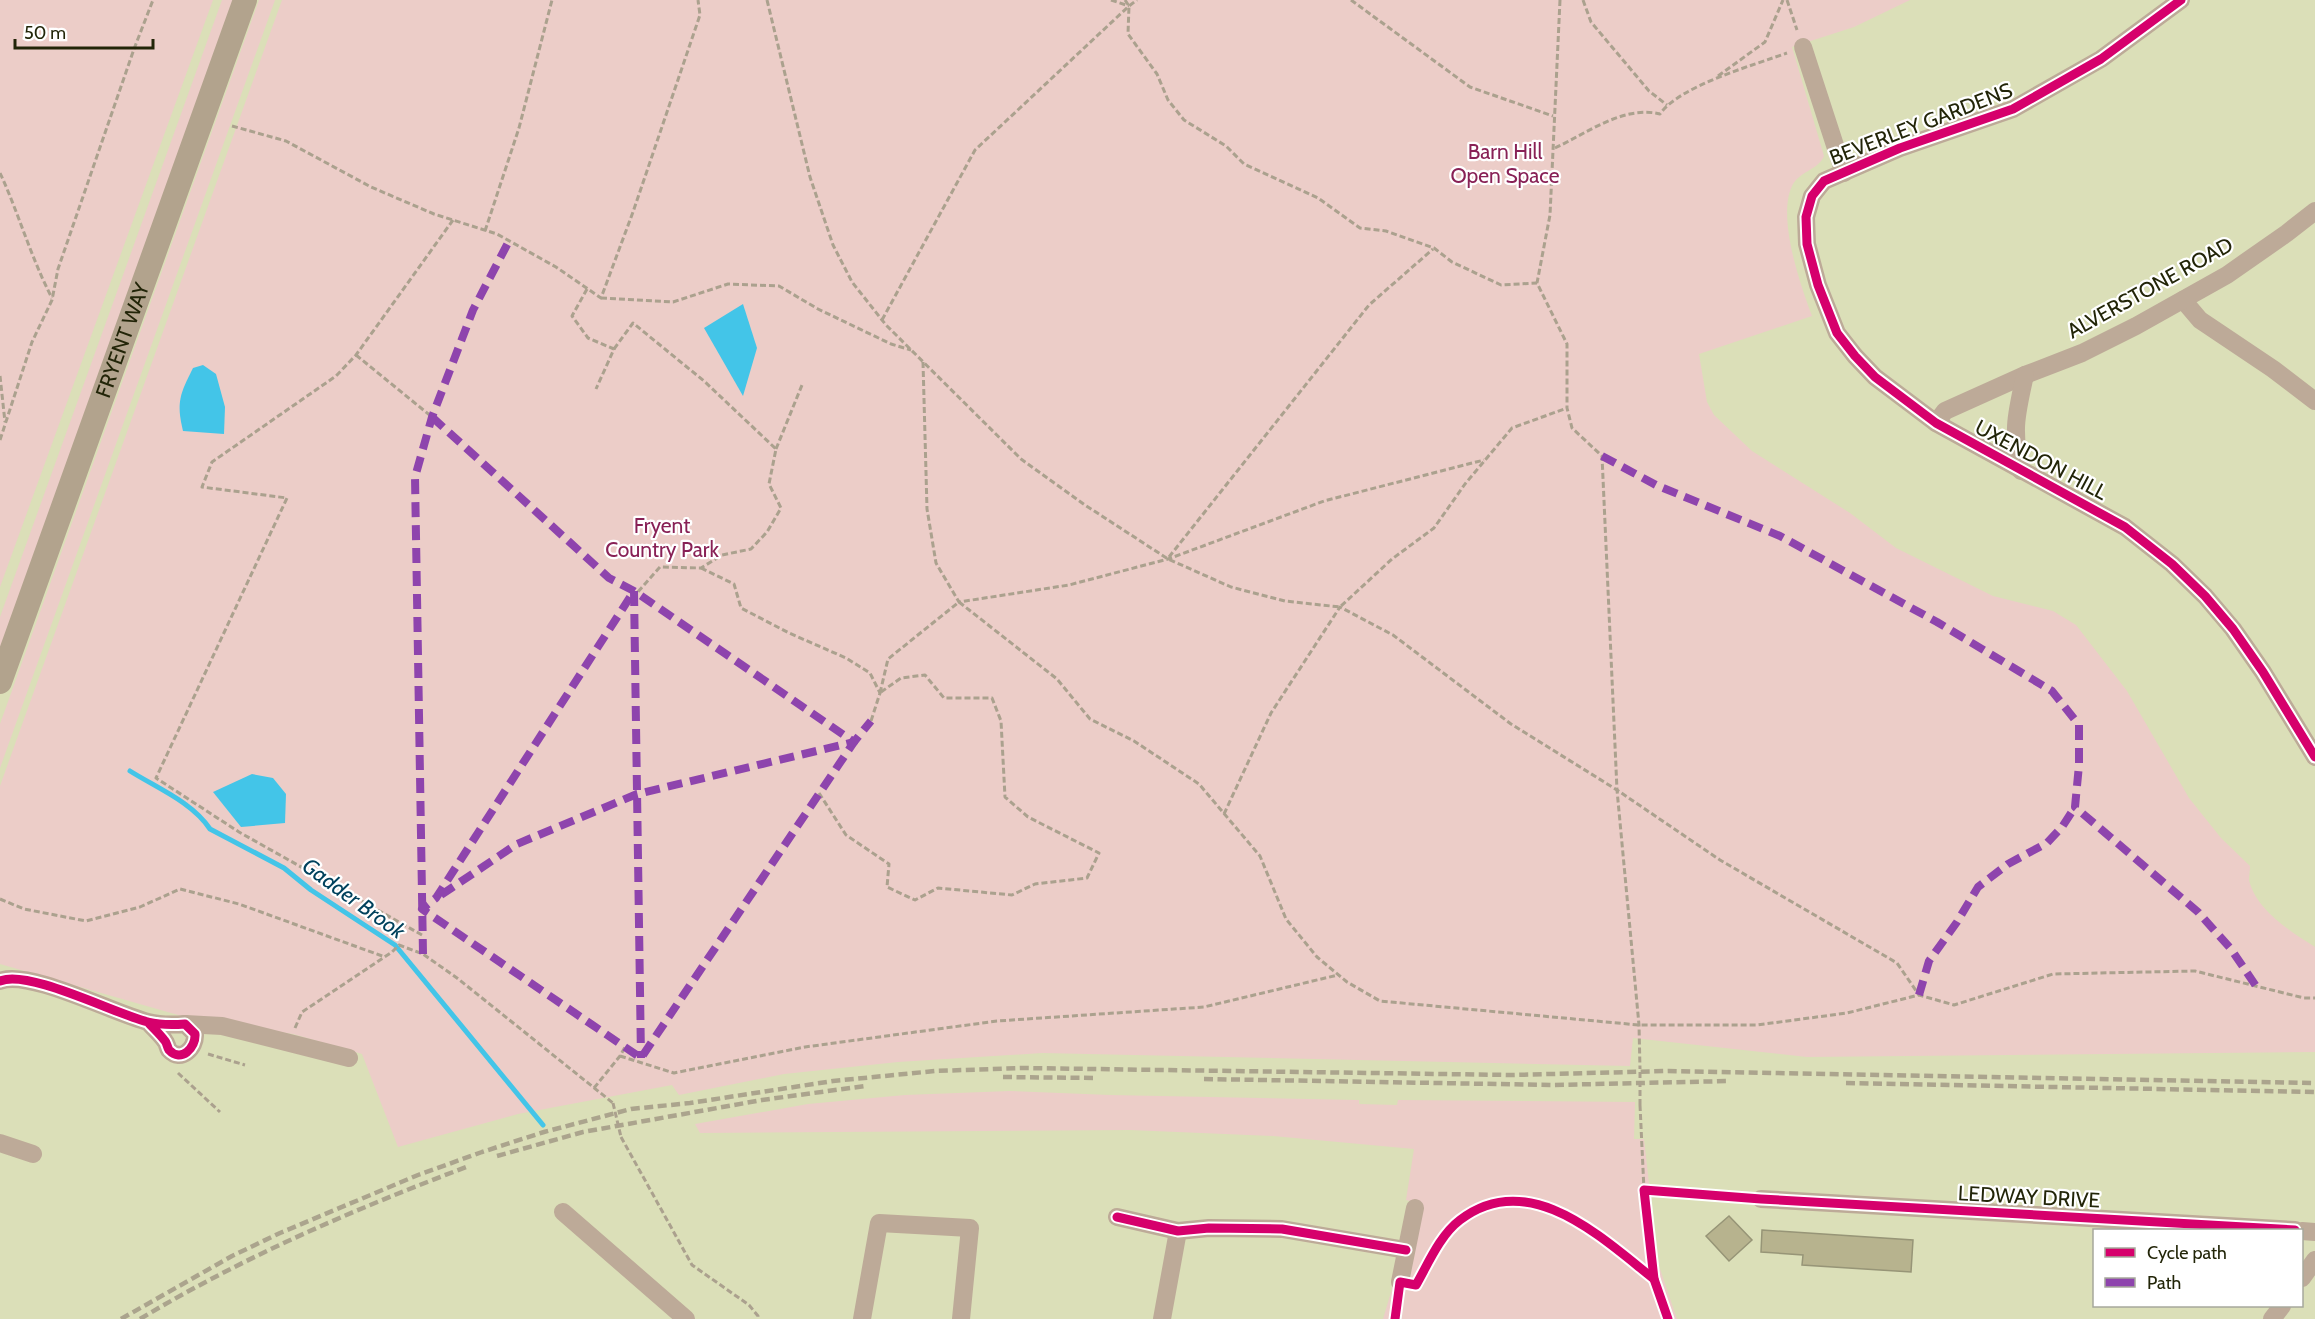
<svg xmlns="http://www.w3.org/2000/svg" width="2315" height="1319" font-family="Cabin,sans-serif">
<rect width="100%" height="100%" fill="#dbdfb8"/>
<g fill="#eccdc8">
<polygon points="0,0 213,0 0,587"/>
<polygon points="222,0 235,0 0,649 0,617"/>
<polygon points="259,0 275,0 0,768 0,724"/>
<path d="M282 0H1910L1854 27 1792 47 1824 156C1819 169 1801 171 1793 184 1776 215 1800 284 1812 316L1699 354 1707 402 1714 415 1752 451 1850 513 1896 548 1993 596 2053 611 2076 625 2127 691 2189 798 2221 838 2250 866C2250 870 2249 876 2249 880 2256 910 2291 932 2315 947V1052L1807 1057 1633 1038 1630 1066 1042 1053 898 1062 784 1074 679 1095 672 1085 518 1114 398 1147 362 1054 293 1034 192 1019 0 964V786Z"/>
<polygon points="1010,1091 1110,1095 1359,1100 1359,1104 1397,1105 1398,1100 1635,1102 1634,1139 1644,1139 1658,1263 1677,1319 1383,1319 1394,1282 1409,1284 1422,1204 1406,1200 1414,1149 1273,1136 1130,1130 700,1133 695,1124 808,1104 905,1095"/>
</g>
<g fill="#43c5e8">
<polygon points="743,304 757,348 743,396 704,328"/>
<path d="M203 365 216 374 225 407 224 434 183 431C176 402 180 394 193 368Z"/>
<polygon points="252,774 273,778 286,794 285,823 241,827 213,792"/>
</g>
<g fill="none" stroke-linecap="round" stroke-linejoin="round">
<path stroke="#43c5e8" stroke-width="5" d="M130 771C157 788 192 802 210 829L284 868 311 890 395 945 543 1125"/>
</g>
<g fill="#b7b38e" stroke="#979577" stroke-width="1.5">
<polygon points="1729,1216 1752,1240 1729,1261 1706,1236"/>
<polygon points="1762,1230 1913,1240 1911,1272 1802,1265 1803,1255 1761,1252"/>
</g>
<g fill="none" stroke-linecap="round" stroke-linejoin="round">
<g stroke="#aba18e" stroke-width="3" stroke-dasharray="6 3" stroke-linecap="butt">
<polyline points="767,0 810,177 833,245 852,282 886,325 1021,459 1085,505 1168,559 1231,587 1285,601 1340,607 1392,559 1434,528 1465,484 1512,428 1567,408"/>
<polyline points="1111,0 1129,6"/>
<polyline points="1125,0 1129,6 1128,34 1157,74 1168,100 1184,120 1226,146 1244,164 1318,198 1360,228 1386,231 1434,248 1452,262 1501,285 1537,283"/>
<polyline points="1351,0 1470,87 1553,116"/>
<polyline points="1560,0 1550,215 1537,283 1567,344 1567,408 1572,428 1602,456 1617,790 1639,1025 1640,1069"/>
<polyline points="1583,0 1591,22 1649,91 1667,105"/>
<polyline points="1787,0 1797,30"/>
<polyline points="1718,76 1765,42 1783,0"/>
<polyline points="232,126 286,141 371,187 434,214 497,234 556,267 601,298 633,212 700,15 698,0"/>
<path d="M1555 148C1587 133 1624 105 1660 114 1679 86 1754 65 1787 53"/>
<path d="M0 173C19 214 31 258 52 298"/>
<polyline points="485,231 519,128 552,0"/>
<polyline points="587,289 572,316 588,338 614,349 596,389"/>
<polyline points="601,298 673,302 728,284 779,286 818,309 891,344 911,350"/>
<polyline points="882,320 975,150 1129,6 1137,0"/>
<polyline points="614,349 633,323 704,381 776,449 769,484 781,508 767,532 751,549 722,555 701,568 660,567 637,593"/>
<polyline points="356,355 432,417"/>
<polyline points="923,362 927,509 936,563 959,602 1069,585 1168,559 1324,501 1484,460"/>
<polyline points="0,376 5,422"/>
<polyline points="0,440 32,342 52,300 58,269 134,49 153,0"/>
<polyline points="776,449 802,385"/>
<polyline points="1169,557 1369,305 1433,249"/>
<polyline points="701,568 734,584 741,608 789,633 846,658 870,673 880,693 871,721"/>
<polyline points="880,693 888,659 959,602 1057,679 1090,719 1134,741 1199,784 1260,856 1286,919 1317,957 1347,982 1380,1001 1639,1025 1757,1025 1847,1013 1919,995 1954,1005 2053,974 2195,971 2304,998 2315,998"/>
<polyline points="819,793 846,835 889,864 887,887 915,900 938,888 1012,895 1035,884 1087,878 1099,853 1028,817 1005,797 1001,721 992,698 944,698 925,675 901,678 881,692"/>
<polyline points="1224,814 1271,713 1340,607 1393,635 1511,724 1617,790 1720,860 1897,963 1919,995"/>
<polyline points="0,899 24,909 86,921 140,907 180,889 239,904 385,957"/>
<polyline points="422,935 239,832 156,778 287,498 202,487 212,462 336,376 356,355 453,220"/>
<polyline points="295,1028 302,1012 392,952 399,945 423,954 457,978 613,1103"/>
<polyline points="208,1054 245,1065"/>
<polyline points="620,1056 674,1073 805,1047 997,1021 1204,1007 1338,975"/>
<polyline points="178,1073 220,1112"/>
<polyline points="594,1088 620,1056 625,1047"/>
<polyline points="1640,1105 1644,1190"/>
<polyline points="621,1137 692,1265 749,1305 758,1316 758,1319"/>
</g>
<g stroke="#bdaa98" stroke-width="18">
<polyline points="2181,0 2101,59 2013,109 1900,148 1824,181 1812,196 1806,217 1807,244 1818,285 1837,333 1855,356 1875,377 1936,423 2125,527 2172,564 2205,596 2233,629 2263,672 2315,757"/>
<polyline points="1803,47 1844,173"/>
<polyline points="2183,300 2200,320 2273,369 2315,401"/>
<polyline points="1936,423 1945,411 2025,375 2082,353 2136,326 2227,275 2287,233 2315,211"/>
<path d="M2021 471C2012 429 2016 416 2025 375"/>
<path d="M0 981C29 969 115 1014 148 1022 160 1025 173 1025 185 1024L195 1034C196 1048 181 1063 169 1050 167 1047 167 1043 165 1041 160 1034 153 1028 148 1022"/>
<polyline points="185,1024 222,1026 349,1058"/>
<polyline points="0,1143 33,1154"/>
<polyline points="1761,1199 2295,1230"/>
<polyline points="563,1212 686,1319"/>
<polyline points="1117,1217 1178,1231 1209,1228 1282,1229 1406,1250"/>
<polyline points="2302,1231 2315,1232"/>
<polyline points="2302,1278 2315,1260"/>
<polyline points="1400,1282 1415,1208"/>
<polyline points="862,1319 879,1223 970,1228 961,1319"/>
<polyline points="1162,1319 1178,1231"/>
<polyline points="2272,1319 2282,1306"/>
</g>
<path stroke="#b2a38d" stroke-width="24" id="s1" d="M0 682 245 0"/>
<g stroke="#aba48d" stroke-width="4.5" stroke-dasharray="9 4.5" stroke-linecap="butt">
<polyline points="1003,1077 1096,1078"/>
<polyline points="1204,1079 1553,1085 1729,1081"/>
<polyline points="1846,1083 2315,1092"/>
<polyline points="497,1156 583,1132 762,1100 865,1086"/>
<polyline points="121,1319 232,1256 280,1233 418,1175 482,1152 544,1132 631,1109 690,1103 833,1081 935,1071 1023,1068 1512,1075 1668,1071 2315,1083"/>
<path d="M140 1319C245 1256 355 1209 469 1166"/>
</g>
<g stroke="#aba18e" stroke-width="3" stroke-dasharray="6 3" stroke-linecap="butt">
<polyline points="613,1103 621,1137"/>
<polyline points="1640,1105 1640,1069"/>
</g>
<g stroke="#8e44ad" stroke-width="8" stroke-dasharray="15 8" stroke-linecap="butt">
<polyline points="432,417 609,578 634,591 637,593 854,742 641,1058 422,909 436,898 634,591"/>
<polyline points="1602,456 1656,485 1780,536 1937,622 2052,691 2079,725 2079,765 2075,807 2198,912 2231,949 2256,986"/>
<polyline points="634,591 641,1058"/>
<polyline points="441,895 517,844 637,794 854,742 871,721"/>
<polyline points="423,954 415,477 432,417 473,310 509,241"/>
<polyline points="1919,995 1929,961 1957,922 1978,887 2008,864 2047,843 2062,827 2075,807"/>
</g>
<defs>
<g id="cycleway">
<polyline points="2181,0 2101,59 2013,109 1900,148 1824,181 1812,196 1806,217 1807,244 1818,285 1837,333 1855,356 1875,377 1936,423 2125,527 2172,564 2205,596 2233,629 2263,672 2315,757"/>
<path d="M0 981C29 969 115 1014 148 1022 160 1025 173 1025 185 1024L195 1034C196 1048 181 1063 169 1050 167 1047 167 1043 165 1041 160 1034 153 1028 148 1022"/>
<polyline points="1117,1217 1178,1231 1209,1228 1282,1229 1406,1250"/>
<path d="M1395 1319 1400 1282 1416 1285C1428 1264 1440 1235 1460 1220 1529 1167 1602 1238 1654 1279"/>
<polyline points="1668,1319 1654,1279 1644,1190 1761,1199 2295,1230"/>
</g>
</defs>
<use href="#cycleway" stroke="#fff" stroke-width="13"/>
<use href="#cycleway" stroke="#d6006c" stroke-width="9"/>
</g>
<g text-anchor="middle" stroke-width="4.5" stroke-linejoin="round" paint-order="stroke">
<g font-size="21" fill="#222508" stroke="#fff">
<text transform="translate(1921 124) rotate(-21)" y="7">BEVERLEY GARDENS</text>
<text transform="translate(2150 288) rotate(-29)" y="7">ALVERSTONE ROAD</text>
<text dy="7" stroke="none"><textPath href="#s1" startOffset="363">FRYENT WAY</textPath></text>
<text transform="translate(2041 460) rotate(28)" y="7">UXENDON HILL</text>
<text transform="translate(2029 1197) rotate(3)" y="7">LEDWAY DRIVE</text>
</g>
<g font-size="21" fill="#882156" stroke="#fff">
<text x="1505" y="159">Barn Hill<tspan x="1505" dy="24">Open Space</tspan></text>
<text x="662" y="533">Fryent<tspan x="662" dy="24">Country Park</tspan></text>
</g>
<g font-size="22" font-style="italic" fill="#00415c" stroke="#fff">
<text transform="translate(354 898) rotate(36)" y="8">Gadder Brook</text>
</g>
</g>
<rect x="2093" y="1229" width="210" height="78" fill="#ffffff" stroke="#a7a89c" stroke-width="1.5"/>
<rect x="2105" y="1248" width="30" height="9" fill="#d6006c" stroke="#a7a89c" stroke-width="1.5"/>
<text x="2147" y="1259" font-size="18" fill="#222508">Cycle path</text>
<rect x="2105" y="1278" width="30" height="9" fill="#8e44ad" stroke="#a7a89c" stroke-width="1.5"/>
<text x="2147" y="1289" font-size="18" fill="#222508">Path</text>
<path d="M15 39v9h138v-9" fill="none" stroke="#222508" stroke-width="3"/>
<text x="24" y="39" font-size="18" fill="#222508" stroke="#ffffff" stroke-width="4.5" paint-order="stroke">50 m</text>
</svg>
